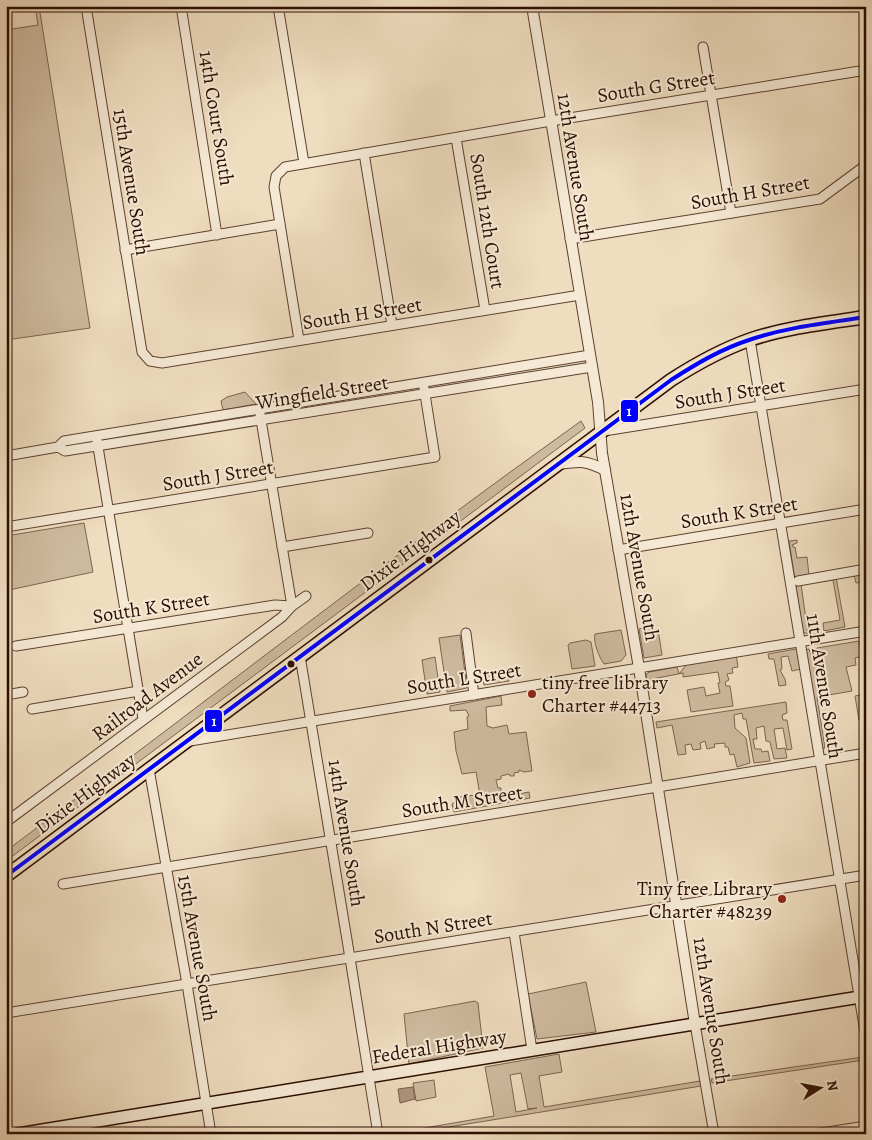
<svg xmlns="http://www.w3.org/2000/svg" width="872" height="1140" font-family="Alegreya,serif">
<rect width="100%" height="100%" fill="#efddbf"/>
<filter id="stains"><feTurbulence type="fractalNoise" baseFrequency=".004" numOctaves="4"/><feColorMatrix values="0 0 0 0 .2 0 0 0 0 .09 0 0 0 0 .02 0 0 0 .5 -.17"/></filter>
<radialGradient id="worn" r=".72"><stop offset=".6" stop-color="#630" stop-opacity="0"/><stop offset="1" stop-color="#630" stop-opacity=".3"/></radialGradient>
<g fill="#ceba9f" stroke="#7d6450" fill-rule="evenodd">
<polygon points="35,6 39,6 90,328 6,340 6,30 38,25"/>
<polygon points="245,392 256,404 223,410 221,401 227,397"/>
<path d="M581 421 585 428 6 861V851C198 708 386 560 581 421Z"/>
<polygon points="84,523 93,572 9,590 6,577 6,536"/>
<polygon points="797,540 797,543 792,545 793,547 795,547 797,558 807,557 809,575 866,568 866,574 861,575 861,582 856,583 854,574 836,577 845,627 824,631 823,623 840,620 833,580 801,584 808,634 803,632 789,541"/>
<polygon points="652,626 654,630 658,629 662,655 644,658 639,629"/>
<path d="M621 630 626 655 621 661 604 664C599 657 593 642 595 634Z"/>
<polygon points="460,635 467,688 447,692 439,638"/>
<polygon points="586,640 591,642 595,666 572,669 568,645 570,643"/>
<polygon points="859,641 863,656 855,658 856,665 846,667 852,691 817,697 825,748 822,749 804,650 809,649 811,655 817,648"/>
<polygon points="796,649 798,651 801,669 792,671 788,656 781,657 782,669 780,670 785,679 786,685 779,686 774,659 769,659 768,654"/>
<polygon points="736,654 738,667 732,668 733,673 727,674 729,680 725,682 726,686 730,686 733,706 691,712 687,690 704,687 706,696 720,693 718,683 720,683 718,672 683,677 683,673 647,680 646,675 649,672 677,667 679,674 687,664"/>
<polygon points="435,657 440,692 427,694 422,660"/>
<polygon points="503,670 504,673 508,673 509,681 484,685 481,673 487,672 488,675"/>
<polygon points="866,694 866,711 862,712 863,719 859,720 855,696"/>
<polygon points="501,696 502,705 486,707 487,726 493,728 507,725 509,734 526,732 532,771 524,772 519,770 519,772 514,773 514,776 510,776 509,774 501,776 501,779 496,780 498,788 501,788 501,793 503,794 503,797 529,792 530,798 454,812 452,804 462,796 480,795 476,772 462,774 456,751 454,732 468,729 467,717 469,716 466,710 450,711 450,706"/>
<polygon points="786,702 787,713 782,715 783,720 787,720 792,749 787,750 783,728 774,729 777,749 785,748 787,758 774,759 770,742 766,741 764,726 756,728 757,739 753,739 755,749 761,749 762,752 768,751 770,761 754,763 746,719 743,719 742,713 734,715 735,728 746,738 750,763 737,767 734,754 730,755 728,747 725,747 725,743 714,744 715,747 707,749 705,741 700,743 701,749 693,750 691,744 685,745 686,754 678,755 672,725 657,728 656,722"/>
<polygon points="586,982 596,1032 537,1039 528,994"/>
<polygon points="475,1001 478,1003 483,1048 409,1064 404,1014"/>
<path d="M559 1054 562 1072 539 1076 544 1107 700 1081 701 1086 406 1134H390L494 1116 485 1067ZM521 1073 528 1109 537 1108 516 1112 510 1075Z"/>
<polygon points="863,1057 864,1060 712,1083 711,1079"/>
<polygon points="434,1080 436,1097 416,1101 413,1083"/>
</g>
<polygon fill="#ad967e" stroke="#795f4c" points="413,1087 415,1099 400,1103 398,1089"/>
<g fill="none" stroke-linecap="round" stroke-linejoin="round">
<defs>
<g id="minor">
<polyline points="86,6 142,352 150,361 162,363 580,295"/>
<polyline points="181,6 217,235"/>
<polyline points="278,6 304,163"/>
<polyline points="865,6 866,14"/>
<polyline points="703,47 731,213"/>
<polyline points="456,138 485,310"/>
<polyline points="364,153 392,325"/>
<polyline points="570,239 820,199 866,165"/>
<polyline points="125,250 280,224"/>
<polyline points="299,340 274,187 276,176 285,167 551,121 866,70"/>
<polyline points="750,340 866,1038"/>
<polyline points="604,431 866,389"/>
<polyline points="97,441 143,719"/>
<polyline points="58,447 65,451 592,367"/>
<polyline points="6,456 58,447 64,441 590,355"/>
<polyline points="6,527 435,457 424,388"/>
<polyline points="282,547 368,533"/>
<polyline points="618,550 866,509"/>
<polyline points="798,581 866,569"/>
<polyline points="466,633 474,695"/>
<polyline points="16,646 275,605 292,606 260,414"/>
<polyline points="300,656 350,958 378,1134"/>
<polyline points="6,695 23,692"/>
<polyline points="32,709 139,691"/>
<polyline points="190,741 866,631"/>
<polyline points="149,769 187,984 211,1134"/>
<polyline points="6,822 282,617 292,606 306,596"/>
<polyline points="63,884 866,753"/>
<polyline points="514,932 532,1050"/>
<polyline points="6,1013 866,875"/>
<polyline points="695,1024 714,1134"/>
<polyline points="815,1134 866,1126"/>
</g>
<g id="tertiary">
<polyline points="532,6 598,402 602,453 639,668 695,1024"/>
<path d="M558 464C581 461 585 460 605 470"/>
</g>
<polyline id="secondary" points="18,1134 866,996"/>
<path id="primary" d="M6 876 671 380C696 364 721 350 749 340 787 327 827 323 866 317"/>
</defs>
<use href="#minor" stroke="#5d4130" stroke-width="11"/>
<use href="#tertiary" stroke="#5d4130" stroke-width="12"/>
<use href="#secondary" stroke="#2c0d00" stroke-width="14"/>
<use href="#primary" stroke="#2c0d00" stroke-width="15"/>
<use href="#minor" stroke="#f5e9d5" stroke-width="9"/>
<use href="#tertiary" stroke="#f5e9d5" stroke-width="10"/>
<use href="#secondary" stroke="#f5e9d5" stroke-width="11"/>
<use href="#primary" stroke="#efddbf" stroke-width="12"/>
<defs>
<path id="bus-1" d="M6 876 671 380C696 364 721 349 749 340 787 327 827 323 866 317"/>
</defs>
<use href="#bus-1" stroke="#f5e9d5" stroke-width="8"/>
<use href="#bus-1" stroke="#00f" stroke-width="4"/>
</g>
<g fill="#2c0d00" stroke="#f5e9d5" stroke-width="2">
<circle cx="429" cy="560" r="4.5"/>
<circle cx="291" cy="664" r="4.5"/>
</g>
<g fill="#8f2418" stroke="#f5e9d5" stroke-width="2">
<circle cx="532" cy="694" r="5"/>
<circle cx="782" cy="899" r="5"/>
</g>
<g text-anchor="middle" stroke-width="4" stroke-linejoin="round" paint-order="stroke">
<g font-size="20" fill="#2c0d00" stroke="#f5e9d5">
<text transform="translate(656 86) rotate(-9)" y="7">South G Street</text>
<text transform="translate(217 118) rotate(81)" y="7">14th Court South</text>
<text transform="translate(576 167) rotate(81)" y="7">12th Avenue South</text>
<text transform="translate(132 182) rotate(81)" y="7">15th Avenue South</text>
<text transform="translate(750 192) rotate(-10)" y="7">South H Street</text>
<text transform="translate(488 221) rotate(81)" y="7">South 12th Court</text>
<text transform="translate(362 313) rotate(-9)" y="7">South H Street</text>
<text transform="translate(322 392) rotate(-9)" y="7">Wingfield Street</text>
<text transform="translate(730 393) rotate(-9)" y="7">South J Street</text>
<text transform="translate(218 475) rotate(-9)" y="7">South J Street</text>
<text transform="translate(739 512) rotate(-9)" y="7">South K Street</text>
<text transform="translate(410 550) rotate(-37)" y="7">Dixie Highway</text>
<text transform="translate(640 567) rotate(80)" y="7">12th Avenue South</text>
<text transform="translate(151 607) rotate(-9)" y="7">South K Street</text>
<text transform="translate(464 678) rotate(-9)" y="7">South L Street</text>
<text transform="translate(825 686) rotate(81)" y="7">11th Avenue South</text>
<text transform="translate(147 696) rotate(-37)" y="7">Railroad Avenue</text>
<text transform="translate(85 793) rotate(-37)" y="7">Dixie Highway</text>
<text transform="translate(462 801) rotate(-9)" y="7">South M Street</text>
<text transform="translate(347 833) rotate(81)" y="7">14th Avenue South</text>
<text transform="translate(433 927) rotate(-9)" y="7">South N Street</text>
<text transform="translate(198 948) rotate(80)" y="7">15th Avenue South</text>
<text transform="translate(712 1011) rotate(81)" y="7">12th Avenue South</text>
<text transform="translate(439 1046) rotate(-9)" y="7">Federal Highway</text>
</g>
<g font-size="20" fill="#2c0d00" stroke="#f5e9d5" text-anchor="start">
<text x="542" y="689">tiny free library<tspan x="542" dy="23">Charter #44713</tspan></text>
<text x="772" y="895" text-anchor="end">Tiny free Library<tspan x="772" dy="23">Charter #48239</tspan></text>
</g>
</g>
<g stroke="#f5e9d5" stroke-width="2">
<rect x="620" y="399" width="19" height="24" rx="5" fill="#00f"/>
<rect x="204" y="709" width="19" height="24" rx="5" fill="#00f"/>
</g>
<g font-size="14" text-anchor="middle" font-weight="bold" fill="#fff">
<text x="629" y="416">1</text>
<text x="214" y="726">1</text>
</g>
<rect width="872" height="1140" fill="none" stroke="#efddbf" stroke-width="25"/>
<rect x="8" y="8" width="857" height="1125" fill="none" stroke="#2c0d00" stroke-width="2.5"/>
<rect x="12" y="12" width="847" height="1115" fill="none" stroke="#2c0d00"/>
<g transform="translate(820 1088) rotate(79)" stroke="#f5e9d5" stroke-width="4" paint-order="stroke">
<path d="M0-4L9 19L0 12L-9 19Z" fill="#2c0d00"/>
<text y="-8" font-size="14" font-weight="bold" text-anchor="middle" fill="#2c0d00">N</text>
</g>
<rect width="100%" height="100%" filter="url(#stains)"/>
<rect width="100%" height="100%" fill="url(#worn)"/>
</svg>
